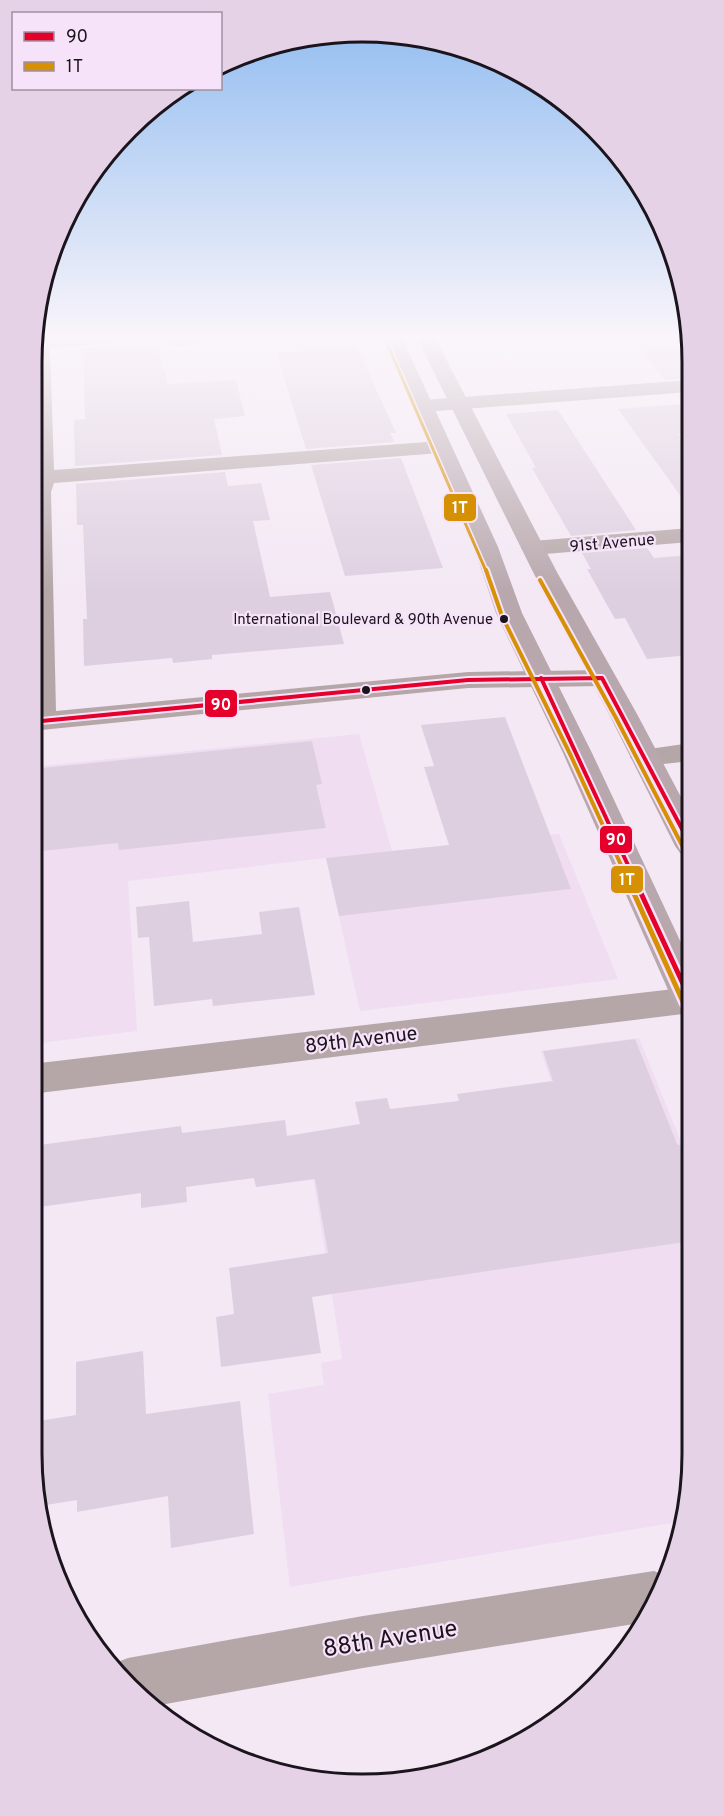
<svg xmlns="http://www.w3.org/2000/svg" width="724" height="1816" font-family="Overpass,sans-serif">
<rect width="100%" height="100%" fill="#f3e8f4"/>
<g fill="#f0ddf2">
<polygon points="459,338 558,338 559,340 465,347"/>
<polygon points="630,338 690,338 690,374 661,376"/>
<polygon points="359,734 392,851 559,834 618,979 360,1011 326,858 128,881 137,1031 32,1044 31,767"/>
<polygon points="639,1038 692,1169 692,1454 684,1521 290,1587 268,1394 324,1385 321,1363 342,1359 313,1176 571,1140 541,1051"/>
</g>
<g fill="#decfe0">
<polygon points="118,338 157,338 162,370 165,370 167,384 236,380 245,416 214,419 222,455 75,466 74,420 85,419 83,348 108,346 115,344"/>
<polygon points="353,338 396,433 390,433 394,442 306,449 276,352 299,351 296,341"/>
<polygon points="690,348 690,378 665,380 643,351"/>
<polygon points="690,394 690,433 678,434 690,448 690,509 618,409 685,404 678,395"/>
<polygon points="558,410 636,530 571,536 532,468 536,468 506,414"/>
<polygon points="401,458 443,568 345,576 311,465"/>
<polygon points="225,472 228,486 261,483 270,520 253,521 270,597 330,592 344,644 212,655 212,659 173,663 172,658 84,666 83,619 87,619 83,525 77,525 76,484"/>
<polygon points="647,548 654,558 690,555 690,655 647,659 625,618 615,619 587,569 591,569 582,553"/>
<polygon points="505,717 571,889 339,916 326,858 449,845 424,767 434,766 421,725"/>
<polygon points="312,741 322,784 316,785 326,828 119,850 118,843 32,852 32,769"/>
<polygon points="189,901 193,942 262,934 259,912 299,907 315,995 213,1006 212,999 154,1006 149,937 138,938 136,907"/>
<polygon points="635,1039 677,1144 692,1152 692,1241 312,1297 321,1353 221,1367 216,1317 234,1314 229,1268 328,1253 315,1179 256,1187 254,1178 186,1187 187,1202 141,1208 141,1193 32,1208 32,1146 181,1126 182,1133 285,1120 287,1136 360,1124 355,1102 387,1098 390,1109 459,1101 457,1094 553,1081 543,1051"/>
<polygon points="143,1351 146,1414 240,1401 254,1534 171,1548 168,1496 77,1512 77,1500 40,1506 32,1454 32,1422 76,1415 76,1362"/>
</g>
<g fill="none" stroke-linecap="round" stroke-linejoin="round">
<g fill="#b5a7a8" fill-rule="evenodd">
<polygon points="35,338 116,338 114,342 107,344 50,348 54,470 440,441 448,442 451,447 448,452 440,453 54,483 51,492 56,711 468,672 602,670 612,672 616,678 612,684 602,686 468,688 31,731 32,360"/>
<path d="M162 338H212L210 342C196 345 179 347 165 344Z"/>
<polygon points="690,380 690,392 423,412 416,410 413,406 416,402 423,400"/>
<polygon points="690,528 690,542 533,555 525,553 521,548 525,543 533,541"/>
<polygon points="691,743 691,761 645,766 635,763 630,757 635,751"/>
<polygon points="691,987 691,1013 31,1094 31,1064"/>
<polygon points="654,1571 664,1575 640,1623 363,1668 155,1706 113,1672 110,1665 128,1658 363,1616"/>
</g>
<g fill="#b8a8ad" fill-rule="evenodd">
<polygon points="384,338 402,338 498,547 522,613 592,753 691,964 691,1014 678,1010 673,1001 563,753 496,613 474,547"/>
<polygon points="417,338 435,338 558,574 637,714 691,816 691,857 680,853 675,846 609,714 534,574"/>
</g>
<defs>
<g id="bus-1-far1">
<polyline points="541,678 634,878"/>
<polyline points="31,722 468,680 602,678 691,846"/>
</g>
<polyline id="bus-1" points="633,876 691,1001"/>
<polyline id="bus-2-far2" points="386,341 486,571"/>
<g id="bus-2-far1">
<polyline points="486,570 502,616 571,756 627,878"/>
<polyline points="540,580 616,718 684,849"/>
</g>
<polyline id="bus-2" points="626,876 684,1004"/>
</defs>
<use href="#bus-1-far1" stroke="#f7e3f9" stroke-width="8"/>
<use href="#bus-1" stroke="#f7e3f9" stroke-width="10"/>
<use href="#bus-2-far2" stroke="#f7e3f9" stroke-width="6"/>
<use href="#bus-2-far1" stroke="#f7e3f9" stroke-width="8"/>
<use href="#bus-2" stroke="#f7e3f9" stroke-width="10"/>
<use href="#bus-1-far1" stroke="#e4002b" stroke-width="4"/>
<use href="#bus-1" stroke="#e4002b" stroke-width="5"/>
<use href="#bus-2-far2" stroke="#d69004" stroke-width="3"/>
<use href="#bus-2-far1" stroke="#d69004" stroke-width="4"/>
<use href="#bus-2" stroke="#d69004" stroke-width="5"/>
</g>
<linearGradient id="sky" x2="0" y2="1"><stop stop-color="#8dbaf0"/><stop offset="0.57" stop-color="#faf5fa"/><stop offset="1" stop-color="#faf5fa" stop-opacity="0"/></linearGradient>
<rect width="724" height="592" fill="url(#sky)"/>
<g fill="#1b141c" stroke="#f7e3f9" stroke-width="2">
<circle cx="504" cy="619" r="5"/>
<circle cx="366" cy="690" r="5"/>
</g>
<g text-anchor="middle" stroke-width="4.5" stroke-linejoin="round" paint-order="stroke">
<g font-size="15" fill="#1b141c" stroke="#f7e3f9" text-anchor="end">
<text x="493" y="624">International Boulevard &amp; 90th Avenue</text>
</g>
<g font-size="16" fill="#1b141c" stroke="#f7e3f9">
<text transform="translate(612 542) rotate(-5)" y="6">91st Avenue</text>
</g>
<g font-size="20" fill="#1b141c" stroke="#f7e3f9">
<text transform="translate(361 1039) rotate(-7)" y="7">89th Avenue</text>
</g>
<g font-size="24" fill="#1b141c" stroke="#f7e3f9">
<text transform="translate(390 1638) rotate(-9)" y="8">88th Avenue</text>
</g>
</g>
<path d="M0 0H724V1816H0ZM362 42H362A320 320 0 0 1 682 362V1454A320 320 0 0 1 362 1774H362A320 320 0 0 1 42 1454V362A320 320 0 0 1 362 42Z" fill="#e5d2e7" fill-rule="evenodd"/>
<path fill="none" stroke="#1b141c" stroke-width="3" d="M362 42H362A320 320 0 0 1 682 362V1454A320 320 0 0 1 362 1774H362A320 320 0 0 1 42 1454V362A320 320 0 0 1 362 42Z"/>
<g stroke="#f7e3f9" stroke-width="2">
<rect x="443" y="493" width="34" height="29" rx="6" fill="#d69004"/>
<rect x="204" y="689" width="34" height="29" rx="6" fill="#e4002b"/>
<rect x="599" y="825" width="34" height="29" rx="6" fill="#e4002b"/>
<rect x="610" y="865" width="34" height="29" rx="6" fill="#d69004"/>
</g>
<g font-size="16" text-anchor="middle" font-weight="bold" fill="#fff">
<text x="460" y="513">1T</text>
<text x="221" y="710">90</text>
<text x="616" y="845">90</text>
<text x="627" y="885">1T</text>
</g>
<rect x="12" y="12" width="210" height="78" fill="#f7e3f9" stroke="#9f90a1" stroke-width="1.5"/>
<rect x="24" y="32" width="30" height="9" fill="#e4002b" stroke="#9f90a1" stroke-width="1.5"/>
<text x="66" y="42" font-size="18" fill="#1b141c">90</text>
<rect x="24" y="62" width="30" height="9" fill="#d69004" stroke="#9f90a1" stroke-width="1.5"/>
<text x="66" y="72" font-size="18" fill="#1b141c">1T</text>
</svg>
